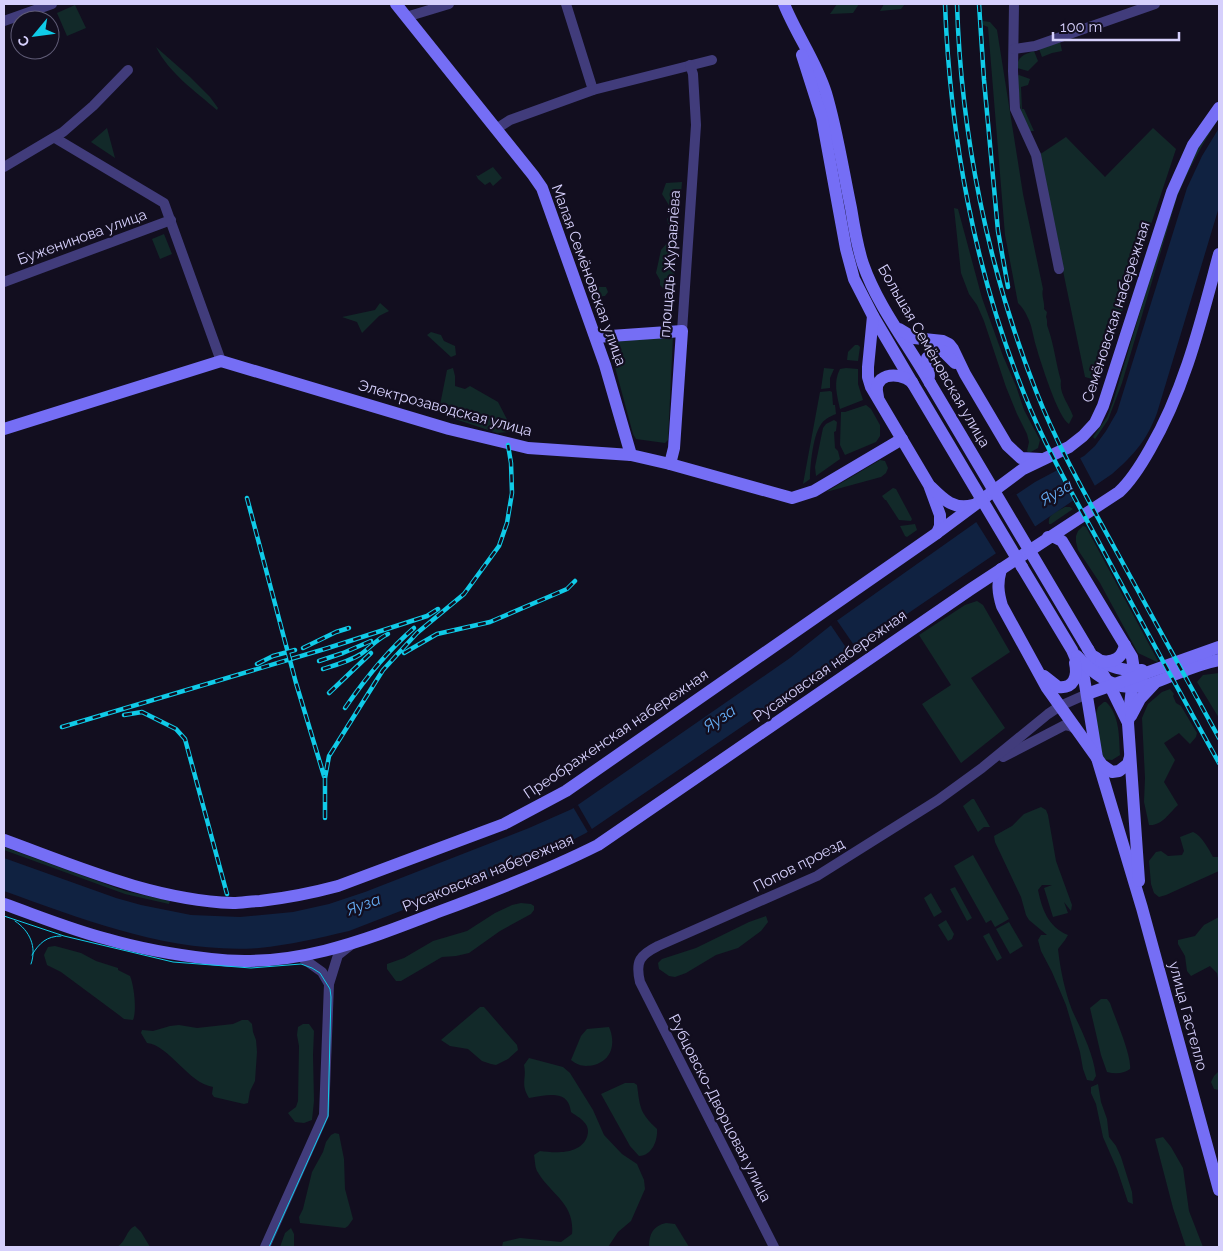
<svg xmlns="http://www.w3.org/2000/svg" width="1223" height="1251" font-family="Raleway,sans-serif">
<rect width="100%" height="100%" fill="#120e1f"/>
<g fill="#122929">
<polygon points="837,4 859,4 853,13 830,14"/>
<polygon points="884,4 905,4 901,9 880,11"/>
<polygon points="75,5 86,28 67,36 57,13"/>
<path d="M983 21 990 22 997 30 1023 194 1043 289C1041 296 1045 302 1044 309L1047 312 1046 317C1048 321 1046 324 1048 328 1054 345 1056 364 1061 381 1059 394 1069 404 1073 416L1069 424C1058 418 1040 360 1036 346 1033 336 1032 325 1027 316 1025 311 1022 307 1018 303L1005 235 988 27 983 25Z"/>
<polygon points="1060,42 1062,51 1052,53 1042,57 1039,49"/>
<path d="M156 47 190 77 210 97 218 108 217 110C195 91 169 73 156 47Z"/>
<path d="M1034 51 1038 61 1028 71 1017 68C1017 57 1024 54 1034 51Z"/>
<polygon points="1019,75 1030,79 1028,85 1021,87 1022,109 1024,109 1034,131 1030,131 1021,113 1017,76"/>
<path d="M1219 118C1202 144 1189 169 1177 197L1122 383 1108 420 1095 439 1093 437 1107 417 1113 402 1174 198 1200 140Z"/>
<polygon points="107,128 115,158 91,142"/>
<polygon points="1153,128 1176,149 1099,381 1085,377 1039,155 1066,137 1105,177"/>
<polygon points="493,167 502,178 493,186 490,182 485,185 478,179 476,175 478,176"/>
<polygon points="682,182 673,291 667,292 660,285 660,280 656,273 661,250 668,242 670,231 667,219 670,215 670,207 662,194 666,183"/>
<polygon points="954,208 958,209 982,298 1003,356 1016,386 1024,410 1040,440 1038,448 1029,453 1027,451 1029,442 1027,434 1017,414 1006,387 984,321 977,305 969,294 961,273"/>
<polygon points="164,234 172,254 160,259 152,239"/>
<polygon points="573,244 582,247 596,287 606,287 608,292 605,296 591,297"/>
<polygon points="380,303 389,311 379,316 362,333 357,322 342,317 375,310"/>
<polygon points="431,332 441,335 444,341 455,346 456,355 451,357 427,335"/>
<polygon points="673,336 668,440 665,443 636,439 633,434 608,341"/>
<polygon points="855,345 858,345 860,347 858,361 847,360 848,352"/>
<polygon points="453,368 455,376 455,386 465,389 470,386 498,402 512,429 509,432 497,433 446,416 439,410 447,370"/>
<polygon points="824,368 834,369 830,378 830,388 821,389"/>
<path d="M846 368 858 369V384L863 400 840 409C837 395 833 382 840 369Z"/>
<path d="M830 391 832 392 833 405H835L836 414C829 417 824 419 820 426 813 437 810 466 810 479L803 484 820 392Z"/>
<polygon points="866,405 871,409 880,425 880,436 876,442 845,455 840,445 841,412 845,412"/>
<polygon points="834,420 837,422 836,431 834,432 835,448 838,451 840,459 816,476 815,467 823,428 826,424"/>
<polygon points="880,460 885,461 888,468 886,473 881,477 826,492"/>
<polygon points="893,488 896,489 912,519 911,521 899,520 886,500 885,500 882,496"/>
<path d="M1065 507H1070L1073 509 1051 524H1049C1047 514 1058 511 1065 507Z"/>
<polygon points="915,524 917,530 907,537 905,536 900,526"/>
<polygon points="1083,526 1086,527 1158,661 1157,662 1138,653 1100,583 1078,550 1076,542 1076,536 1078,531"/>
<polygon points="977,601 983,605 1010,652 971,678 1005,728 961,763 922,704 951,685 919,635 965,605"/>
<polygon points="1219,673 1219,718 1197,682 1203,675"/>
<path d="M1170 689 1174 694 1173 696 1176 703 1181 706 1197 733 1196 737 1190 744 1179 733 1164 743 1175 760 1164 782 1178 805C1169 813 1162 826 1149 825L1144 802 1145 778 1142 718 1148 704 1162 692Z"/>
<path d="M1104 702H1106C1120 715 1119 738 1120 755L1112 760 1101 759 1096 714 1098 707Z"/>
<polygon points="972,799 974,799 990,827 984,827 978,832 963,806"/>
<path d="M1041 807 1046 810 1048 815 1056 861 1072 905 1071 911 1064 902 1068 913 1053 917 1044 888 1052 885H1042L1038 890C1042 909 1048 927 1068 935L1065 940 1058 949C1060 968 1065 992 1072 1010 1082 1032 1093 1052 1096 1076L1093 1081 1087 1080 1083 1069 1080 1052 1066 1005 1052 972 1041 951 1038 940 1041 935H1047L1029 920 1026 915 1021 897 995 842 994 836 1012 826 1024 814Z"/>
<path d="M1193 832C1202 836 1208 848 1213 857H1219V871L1166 895 1159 897 1154 893 1151 884 1149 861 1156 852 1161 851 1168 856 1182 855 1184 851 1180 837Z"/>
<polygon points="4,847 125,891 170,901 169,904 125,894 4,850"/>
<polygon points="973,855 1009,919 995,927 991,920 986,923 954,866"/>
<polygon points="955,887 972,918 967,921 950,889"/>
<polygon points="931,893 942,912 934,917 924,898"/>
<polygon points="521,903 531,904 534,906 534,910 531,914 500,931 469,953 456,956 442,957 401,981 396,981 387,969 387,964 404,958 433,941 467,931 495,913 512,905"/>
<polygon points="766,916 768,922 761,931 738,948 716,955 686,973 675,977 669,976 659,969 658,963 662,959 696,948 749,922"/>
<polygon points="1219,917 1219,984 1217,973 1210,966 1191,976 1187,971 1185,956 1178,944 1178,940 1195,936 1204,925"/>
<polygon points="946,920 954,934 952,939 948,941 938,925"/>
<polygon points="1009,922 1023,946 1010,954 996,929"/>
<polygon points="989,933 1002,958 997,961 983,936"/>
<path d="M55 946 81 953 96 961 118 968V970L130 976C134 985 137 1011 133 1020L124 1019 119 1015 61 972 47 965 44 955 48 947Z"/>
<path d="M1101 999H1107L1110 1003C1115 1018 1132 1056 1130 1069 1123 1074 1115 1074 1107 1072L1101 1055 1090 1008Z"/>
<polygon points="480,1007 484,1007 517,1045 518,1050 508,1059 496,1065 491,1064 482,1061 468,1049 450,1046 441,1040"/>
<path d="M242 1020H248L252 1024 253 1032 256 1040 257 1052 255 1081 250 1091 248 1103 244 1104 214 1097 212 1094 213 1087C188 1083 169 1045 147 1043L141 1033 142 1030 153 1031 170 1026 179 1025 197 1028 233 1024Z"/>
<polygon points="303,1024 309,1024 314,1031 313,1055 314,1101 312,1120 304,1123 295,1122 288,1113 296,1107 298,1101 299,1046 297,1035 298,1027"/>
<path d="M609 1027C616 1043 612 1060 594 1065 584 1067 579 1066 571 1060L581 1036 587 1029Z"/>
<path d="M529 1058 563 1067 570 1073 593 1110 604 1135 622 1154 637 1164 644 1180 645 1189 631 1221 618 1232 608 1247H502L503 1242 520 1238 561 1242 572 1234C575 1203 551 1195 537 1171 535 1167 535 1160 534 1155L540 1151C555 1153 580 1155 587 1137 589 1131 588 1126 584 1122 581 1118 575 1115 571 1112 568 1088 546 1096 529 1098 520 1084 527 1079 524 1065Z"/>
<polygon points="1219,1071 1219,1090 1214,1089 1211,1082 1214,1076"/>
<path d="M625 1083H634L637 1085C640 1108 640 1113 657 1129 658 1140 652 1156 639 1156L630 1146 601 1094Z"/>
<polygon points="1098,1084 1101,1102 1107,1119 1109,1137 1116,1146 1121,1157 1132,1192 1133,1204 1128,1202 1117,1169 1103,1137 1096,1104 1091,1093 1091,1087"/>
<polygon points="335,1133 339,1134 344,1159 345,1189 353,1219 348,1226 345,1228 300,1223 299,1217 303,1209 312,1172 323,1152 326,1142 331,1135"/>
<polygon points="1163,1137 1171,1147 1183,1168 1189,1211 1203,1247 1186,1247 1173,1208 1155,1139"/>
<path d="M666 1223 675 1224 689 1247H649C649 1234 653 1226 666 1223Z"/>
<path d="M135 1226 141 1232 150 1247H117C126 1242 126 1230 135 1226Z"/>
<polygon points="291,1228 294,1234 294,1247 280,1247 285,1233"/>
</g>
<path fill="#102241" d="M1219 128V207L1157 413C1147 440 1134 455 1112 474L586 833 540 857 349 931C319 938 289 945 259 948 170 954 85 920 4 891V858L116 898 141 905 191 915 240 917 293 912 329 904 365 892 529 828 572 809 790 658 835 622 999 506 1035 482 1084 456 1095 446 1106 431 1117 412 1187 188 1202 156Z"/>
<g fill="#120e1f">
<polygon points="1079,456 1096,488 1074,502 1057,468"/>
<polygon points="1015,492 1036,528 997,555 975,520"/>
<polygon points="836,619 858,651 851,655 830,624"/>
<polygon points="578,805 593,831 589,834 573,807"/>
</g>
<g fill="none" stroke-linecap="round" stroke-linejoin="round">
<g stroke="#413c7b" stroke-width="10">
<polyline points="566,4 593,90"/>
<polyline points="1014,4 1013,71 1015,109 1036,155 1059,269"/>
<polyline points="406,17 449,4"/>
<polyline points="4,21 52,4"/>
<polyline points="1014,49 1035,46 1155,4"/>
<polyline points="496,129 510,120 593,90 712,60"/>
<polyline points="55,138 164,203 221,361"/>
<polyline points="4,167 63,132 93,106 128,70"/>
<polyline points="4,282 171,220"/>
<polyline points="682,331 696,125 693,74 690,65"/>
<polyline points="1003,757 1065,725 1070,726 1077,730"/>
<polyline points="301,957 322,972 329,984"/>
<polyline points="265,1247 324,1115 329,984 338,955 352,944"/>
<path d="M774 1247 640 982C635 961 640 955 658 946L817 876 938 800 982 768 1048 714 1060 706 1087 694"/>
</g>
<g stroke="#756ef5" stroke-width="12">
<polyline points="396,4 533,175 542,188 605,365 631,455"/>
<path d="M784 4C796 34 816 61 826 93 837 130 843 170 851 208 854 227 857 246 863 264 878 307 908 344 930 383"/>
<polyline points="802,55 822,118 846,249 854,279 873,316 913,384"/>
<polyline points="873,316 868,367 868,377 871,387 929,485 940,515 940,526 937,533"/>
<polyline points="899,329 914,338 943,341 949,344 953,349 965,374 1007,445 1021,458 1041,459"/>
<polyline points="596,337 682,331 674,448 670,464"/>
<polyline points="929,376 927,358 934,351 943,351 955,363"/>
<path d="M878 397C871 374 897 370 912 382"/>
<polyline points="4,429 221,361 449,429 528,448 631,455 670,464 792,498 814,491 902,439"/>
<path d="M931 487C944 500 954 510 973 505"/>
<polyline points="1048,537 1054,537 1062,541 1132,657 1134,670 1128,723"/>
<polyline points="1022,567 1072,650 1084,678 1097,758 1142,908 1219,1190"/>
<path d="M1001 569C997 583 998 593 1002 606L1047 688 1102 765 1112 772 1119 771 1128 764 1130 757"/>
<polyline points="1088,649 1110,686 1128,723 1139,881"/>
<path d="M1077 656C1132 717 1159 671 1219 660"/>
<path d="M1095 657C1110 668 1123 671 1142 670"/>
<path d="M1101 661C1114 663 1122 658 1125 645"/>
<path d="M1044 676 1058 687C1074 689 1078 676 1075 663"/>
<polyline points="1087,694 1219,647"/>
<polyline points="1131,716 1140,699 1154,684"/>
<path d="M4 840C78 867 153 900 233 903 242 903 251 901 260 901 286 898 312 893 338 886L504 824 566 791 937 533 1023 469 1069 447 1083 436 1095 423 1103 406 1172 192 1193 145 1219 108"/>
<path d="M4 904C38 916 72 930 107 939 141 949 177 955 211 959 293 969 363 941 438 912 492 892 546 871 598 845L971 589 1119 492C1132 480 1141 465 1150 449 1185 389 1201 321 1219 254"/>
</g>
<g stroke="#10cbe8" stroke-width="1">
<polyline points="4,916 64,936 173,962 251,968 301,964 312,968 320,973 330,989 331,997 328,1116 269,1247"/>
<path d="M15 921C30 931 37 947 31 964"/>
<path d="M32 955C39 943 47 936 61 936"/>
</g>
<defs>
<g id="rail">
<path d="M945 4C950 137 975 273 1025 396 1046 449 1076 500 1103 550 1141 621 1180 693 1219 763"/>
<path d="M957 4C961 135 988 269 1036 391 1057 445 1086 496 1114 547 1149 611 1184 675 1219 738"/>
<polyline points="979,4 984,80 998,231 1008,287"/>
<polyline points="247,498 296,683 324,776"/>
<polyline points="303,648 336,632 349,628"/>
<polyline points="404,653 437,634 490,622 567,589 575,581"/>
<polyline points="319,661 343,653 371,641"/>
<polyline points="257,664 273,656 295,650"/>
<path d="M323 669C336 665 350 661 361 654 371 647 377 639 388 634"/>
<polyline points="329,693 371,653"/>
<path d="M345 708C365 679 387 651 414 628"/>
<polyline points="124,715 142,712 176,729 185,739 227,894"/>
<polyline points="62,727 328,648 427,616 438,609"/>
<polyline points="325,818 325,778 329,756 383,670 417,633 464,594 499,546 507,523 512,493 511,463 508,445"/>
</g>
</defs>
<use href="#rail" stroke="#10cbe8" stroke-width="4.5"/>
<use href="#rail" stroke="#120e1f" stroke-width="2.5" stroke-dasharray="8" stroke-linecap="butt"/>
<g stroke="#756ef5" stroke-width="12">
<polyline points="930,383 1088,649"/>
<polyline points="913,384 1022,567"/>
</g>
</g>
<g text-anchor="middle" stroke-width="4.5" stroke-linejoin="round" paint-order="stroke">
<g font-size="15" fill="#d6d0fc" stroke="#120e1f">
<text transform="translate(82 237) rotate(-20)" y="5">Буженинова улица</text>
<text transform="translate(670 264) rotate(-86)" y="5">площадь Журавлёва</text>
<text transform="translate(589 275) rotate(70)" y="5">Малая Семёновская улица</text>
<text transform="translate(1116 312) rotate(-72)" y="5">Семёновская набережная</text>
<text transform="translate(934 356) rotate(60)" y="5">Большая Семёновская улица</text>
<text transform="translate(445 408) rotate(15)" y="5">Электрозаводская улица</text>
<text transform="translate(830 666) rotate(-35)" y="5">Русаковская набережная</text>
<text transform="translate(616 734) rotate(-34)" y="5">Преображенская набережная</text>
<text transform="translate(799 865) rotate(-27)" y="5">Попов проезд</text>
<text transform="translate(488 873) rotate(-22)" y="5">Русаковская набережная</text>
<text transform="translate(1188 1016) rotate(75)" y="5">улица Гастелло</text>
<text transform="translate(720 1108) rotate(63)" y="5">Рубцовско-Дворцовая улица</text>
</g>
<g font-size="16" font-style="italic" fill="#65adf4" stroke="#120e1f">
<text transform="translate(1056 492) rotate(-31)" y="6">Яуза</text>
<text transform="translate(719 718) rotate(-34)" y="6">Яуза</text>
<text transform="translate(363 904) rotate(-20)" y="6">Яуза</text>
</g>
</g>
<rect width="1223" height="1251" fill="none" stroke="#d6d0fc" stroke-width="10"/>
<g transform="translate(35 35) rotate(241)"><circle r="24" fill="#120e1f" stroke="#605c77"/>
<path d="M0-4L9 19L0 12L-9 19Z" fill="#10cbe8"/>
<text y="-8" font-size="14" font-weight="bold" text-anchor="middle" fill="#d6d0fc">С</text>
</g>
<path d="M1053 32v8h126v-8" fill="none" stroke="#d6d0fc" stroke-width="2.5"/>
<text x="1060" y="32" font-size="15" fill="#d6d0fc" stroke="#120e1f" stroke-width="4" paint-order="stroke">100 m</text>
</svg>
